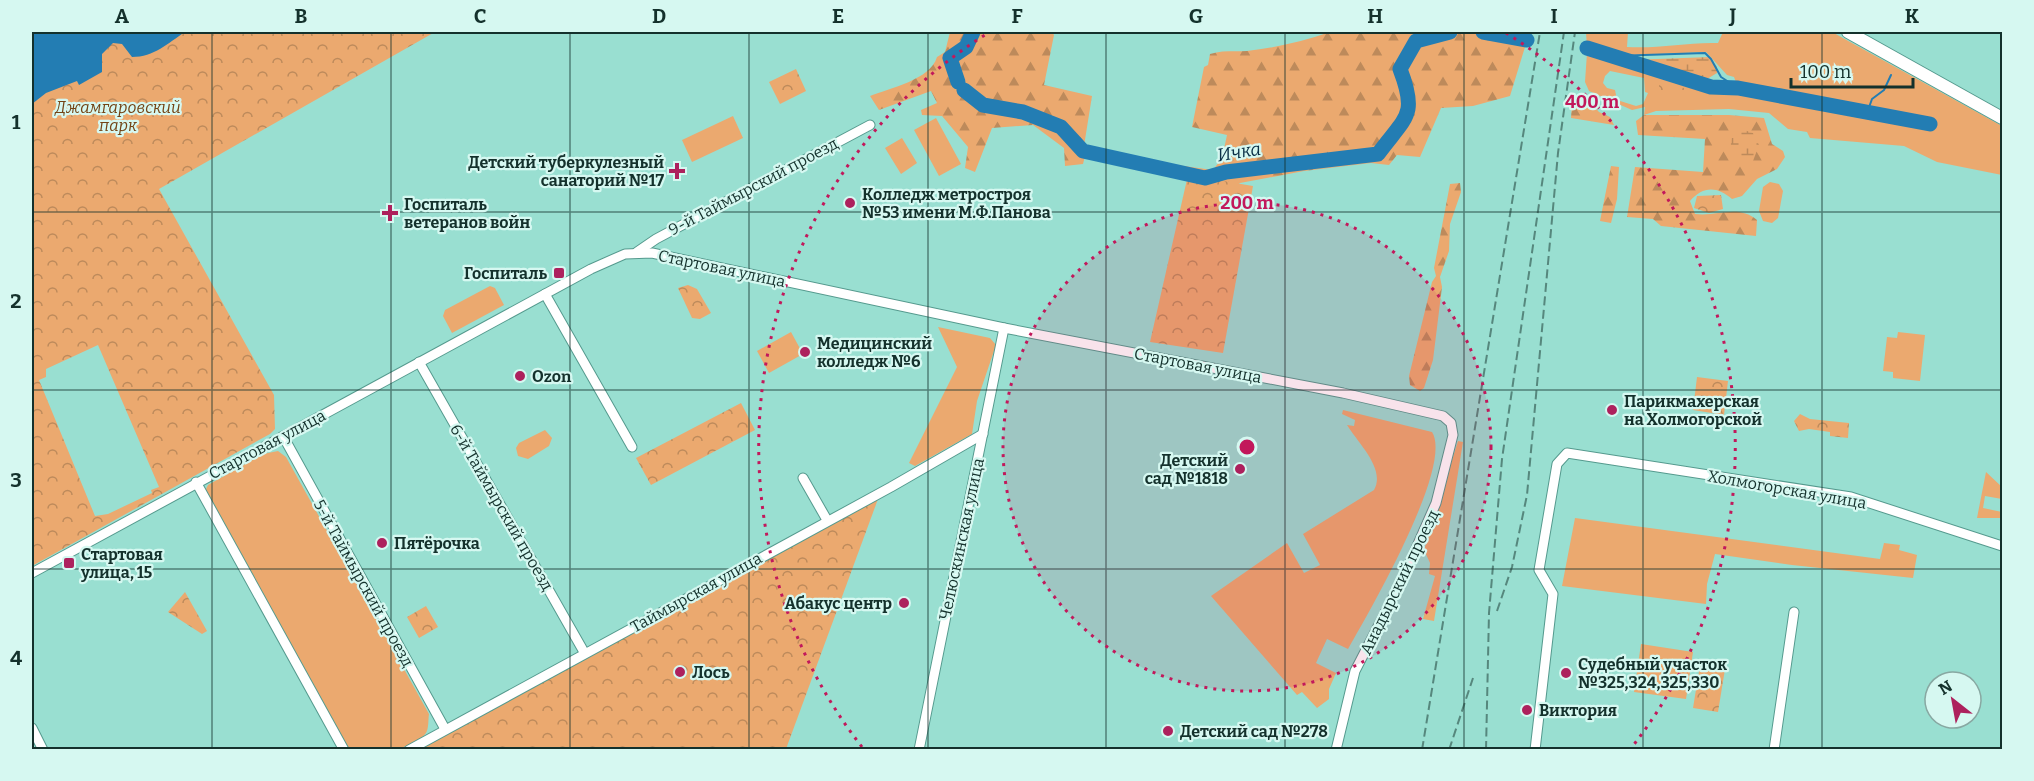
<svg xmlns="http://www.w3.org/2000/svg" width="2034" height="781" font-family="Bitter,serif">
<defs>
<pattern id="forest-firs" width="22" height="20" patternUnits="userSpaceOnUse" patternTransform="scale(1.5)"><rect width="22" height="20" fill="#eba96f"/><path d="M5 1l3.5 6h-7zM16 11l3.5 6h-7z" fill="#bd8a5b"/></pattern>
<pattern id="wetland-marsh" width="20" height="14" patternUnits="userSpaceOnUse" patternTransform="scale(1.5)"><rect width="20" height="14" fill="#eba96f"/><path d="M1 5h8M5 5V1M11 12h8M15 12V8" fill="none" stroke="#bd8a5b"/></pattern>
<pattern id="park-crowns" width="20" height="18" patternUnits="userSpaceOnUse" patternTransform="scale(1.5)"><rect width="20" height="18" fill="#eba96f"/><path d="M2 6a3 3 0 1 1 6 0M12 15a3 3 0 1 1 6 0" fill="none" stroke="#bd8a5b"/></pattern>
</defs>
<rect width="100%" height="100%" fill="#99dfd1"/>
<g fill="#eba96f" fill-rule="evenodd">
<path d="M1586 32H1628L1627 47C1658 49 1687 42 1718 43L1723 32H1832L2002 126V175L1937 162 1904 146 1810 138 1807 132 1788 129 1769 113 1729 109 1656 111 1644 115 1645 107 1632 110 1589 91 1585 82 1587 53 1649 71 1651 75 1710 93 1731 94 1738 88 1734 77 1727 75 1706 52 1614 56 1587 48ZM1610 71 1644 78 1645 92 1648 93 1643 104 1636 106 1617 100 1615 90 1607 88 1603 83 1605 76Z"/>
<polygon points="733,116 743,138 692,162 682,140"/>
<polygon points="936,118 961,164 939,176 914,130"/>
<polygon points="902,138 917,163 901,174 885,148"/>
<polygon points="1770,182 1779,184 1783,191 1778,218 1772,223 1763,221 1759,211 1763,187"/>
<polygon points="490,286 495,288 504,305 452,333 443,316 445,310"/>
<polygon points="938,327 990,338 996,345 977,401 972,434 915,466 909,463 957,367"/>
<polygon points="791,332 803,354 769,373 757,351"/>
<polygon points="1898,332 1925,335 1920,381 1893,378 1893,372 1883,371 1887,337 1897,338"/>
<path d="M1343 410 1432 432C1454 466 1368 614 1348 649L1327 639 1316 663 1336 673 1329 689V699L1317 708 1302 692 1297 695 1211 596 1287 543 1304 573 1320 565 1303 534 1374 490C1386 469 1358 443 1347 425L1354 426 1355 420 1342 414Z"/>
<polygon points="545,430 552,438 549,446 528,459 518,456 516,448 519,443"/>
<polygon points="1458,441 1463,442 1434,621 1423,619 1435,576 1429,574 1430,563 1424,550"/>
<path d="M278 451 286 457 429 714C428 720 429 728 426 733 410 755 370 749 347 749L205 491 208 485 263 454Z"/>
<polygon points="1986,472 2002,487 2002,499 1985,496 1983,508 2002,512 2002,523 2000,518 1977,518"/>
<polygon points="1575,518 1880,559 1884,543 1900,545 1899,550 1917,555 1913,578 1792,565 1715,554 1707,584 1706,604 1562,586"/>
<polygon points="1641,644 1693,652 1686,699 1634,692"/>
</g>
<g fill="url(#forest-firs)">
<path d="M950 32H1052L1054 35 1044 85 1092 96 1084 146 1162 163 1213 170 1222 158 1227 135 1192 127 1204 67 1208 65 1210 54C1223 50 1234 52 1247 51 1275 48 1304 41 1330 32H1527L1525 47 1510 96 1473 106 1441 108 1420 157 1397 155 1389 165 1371 163 1304 171 1240 183 1216 202 1197 196 1188 175 1086 152 1083 164 1065 166 1064 148 1033 125 992 128 975 172 965 168 968 147 942 116 922 115 921 110 937 103 931 91 879 110 870 96C890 88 930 80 937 57L945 52Z"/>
<polygon points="1572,104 1580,109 1592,104 1599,112 1610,117 1614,125 1571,118"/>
<path d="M1644 115H1729L1764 118 1772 144 1783 151 1785 157 1777 169 1757 179 1742 196 1732 199C1717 186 1703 186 1690 201L1695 214C1717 217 1738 204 1757 220L1756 236 1661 226 1653 219 1627 217 1635 167 1703 172 1705 139 1638 135 1636 121Z"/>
<polygon points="1611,166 1619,167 1617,199 1611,223 1600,221"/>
<polygon points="1460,183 1461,192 1450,224 1449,251 1440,277 1442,287 1433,360 1424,388 1420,391 1410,385 1409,376 1432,282 1436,276 1434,268 1450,184"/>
</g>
<g fill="url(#wetland-marsh)">
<polygon points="1710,57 1717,67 1717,73 1707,79 1631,60"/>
<path d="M1744 130 1753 133 1759 145 1753 161 1741 165C1732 156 1729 148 1732 136Z"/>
</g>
<g fill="url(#park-crowns)" fill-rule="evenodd">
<path d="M32 32H435L159 189 274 395 275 429 270 434 32 566ZM98 345 159 487 151 490 152 493 108 514 95 516 39 380 46 377V369Z"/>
<polygon points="796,69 806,91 780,104 769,82"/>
<polygon points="1659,81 1691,90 1690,100 1659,96"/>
<polygon points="1188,175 1253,186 1223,353 1150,342"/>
<polygon points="1721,195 1723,209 1709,213 1694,208 1697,196"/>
<polygon points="688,285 697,289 711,313 700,319 692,318 678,288"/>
<polygon points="1697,377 1728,381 1724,415 1693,410"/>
<polygon points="741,403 755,430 651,485 636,458"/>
<polygon points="1800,414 1810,419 1849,423 1848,438 1830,436 1830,432 1809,429 1799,431 1794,421"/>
<polygon points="878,499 786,749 419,749"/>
<polygon points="185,592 207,631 202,634 168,612"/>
<polygon points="426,606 438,627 419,638 407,617"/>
<polygon points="1701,659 1726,663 1718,712 1693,708"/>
</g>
<path fill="#237db3" d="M32 32H101C112 36 168 31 185 32 168 43 154 57 132 57L122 44 113 43 102 54V72L79 85 77 81 46 93 32 104Z"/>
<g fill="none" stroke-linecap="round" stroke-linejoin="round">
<g stroke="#237db3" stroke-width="2">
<polyline points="1614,56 1705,53 1711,59 1721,77 1738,88"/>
<polyline points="1867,113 1872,99 1884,90 1891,75"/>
</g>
<g stroke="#237db3" stroke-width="15">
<polyline points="1483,32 1527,40"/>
<polyline points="1587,48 1711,87 1738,88 1930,124"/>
<polyline points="958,82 950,58 966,47 973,32"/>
<path d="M964 90 983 105 1023 112 1061 127 1083 151 1205 178 1226 172 1378 154C1406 116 1418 116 1400 69L1416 41 1450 32"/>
</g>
<defs>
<g id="minor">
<polyline points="637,252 656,239 870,125"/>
<polyline points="545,294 632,447"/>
<polyline points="419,362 584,652"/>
<polyline points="283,436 445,729"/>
<polyline points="803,478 827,520"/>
<polyline points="196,482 344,750"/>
<polyline points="32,573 591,269 625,254 652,253 1004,328 1343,393 1443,416 1451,423 1453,435 1436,503 1403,578 1355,671 1336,750"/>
<polyline points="32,728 43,750"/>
<polyline points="409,750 891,487 983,434"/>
<polyline points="919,750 1004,328"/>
<polyline points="1535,750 1553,594 1539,570 1557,464 1567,453 1851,497 2002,546"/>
<polyline points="1774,750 1794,612"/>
</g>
<polyline id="major" points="1848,32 2002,118"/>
</defs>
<use href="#minor" stroke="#559a8e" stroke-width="11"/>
<use href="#major" stroke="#559a8e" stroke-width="14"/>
<use href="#minor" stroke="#fff" stroke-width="9"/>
<use href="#major" stroke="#fff" stroke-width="12"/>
<g stroke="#56877d" stroke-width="2" stroke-dasharray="9 4.5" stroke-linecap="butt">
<polyline points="1497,611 1512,567 1527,495 1558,153 1575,32"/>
<polyline points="1422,750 1540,32"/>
<polyline points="1449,750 1473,678"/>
<polyline points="1486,750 1489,613 1502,459 1564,32"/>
</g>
</g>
<path fill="none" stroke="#14312c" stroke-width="1.5" stroke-opacity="0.55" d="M212 32V750M391 32V750M570 32V750M749 32V750M928 32V750M1106 32V750M1285 32V750M1464 32V750M1643 32V750M1822 32V750M32 212H2002M32 390H2002M32 569H2002"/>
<circle cx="1247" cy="447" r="244" fill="#c2185b" fill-opacity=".12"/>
<g fill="none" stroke="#c2185b" stroke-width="3" stroke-dasharray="3 6">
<circle cx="1247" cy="447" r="244"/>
<path d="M862 747A488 488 0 0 1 988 33M1506 33A488 488 0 0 1 1632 747"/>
</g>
<g fill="#ad215d" stroke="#d6f8f1" stroke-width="2">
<path d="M674 162h6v6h6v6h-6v6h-6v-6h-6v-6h6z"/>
<circle cx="850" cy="203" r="6"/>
<path d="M387 204h6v6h6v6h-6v6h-6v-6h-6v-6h6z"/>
<rect x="553" y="267" width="12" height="12" rx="3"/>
<circle cx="805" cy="352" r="6"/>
<circle cx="520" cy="376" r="6"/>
<circle cx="1612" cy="410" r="6"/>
<circle cx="1240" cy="469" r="6"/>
<circle cx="382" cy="543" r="6"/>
<rect x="63" y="557" width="12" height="12" rx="3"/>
<circle cx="904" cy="603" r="6"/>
<circle cx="680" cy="672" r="6"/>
<circle cx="1566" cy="673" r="6"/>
<circle cx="1527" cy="710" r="6"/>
<circle cx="1168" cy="731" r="6"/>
</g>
<g text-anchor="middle" stroke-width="4.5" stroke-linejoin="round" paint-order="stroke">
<g font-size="16" font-style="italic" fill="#734415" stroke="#d6f8f1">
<text x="118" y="113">Джамгаровский<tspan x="118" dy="18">парк</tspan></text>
</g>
<g font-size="16" font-weight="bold" fill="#14312c" stroke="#d6f8f1" text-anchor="start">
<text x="664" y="168" text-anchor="end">Детский туберкулезный<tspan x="664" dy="18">санаторий №17</tspan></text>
<text x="862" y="200">Колледж метростроя<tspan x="862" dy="18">№53 имени М.Ф.Панова</tspan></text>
<text x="404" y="210">Госпиталь<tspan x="404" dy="18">ветеранов войн</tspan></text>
<text x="547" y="279" text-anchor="end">Госпиталь</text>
<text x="817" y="349">Медицинский<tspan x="817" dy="18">колледж №6</tspan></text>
<text x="532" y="382">Ozon</text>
<text x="1624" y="407">Парикмахерская<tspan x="1624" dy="18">на Холмогорской</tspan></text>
<text x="1228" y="466" text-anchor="end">Детский<tspan x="1228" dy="18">сад №1818</tspan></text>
<text x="394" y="549">Пятёрочка</text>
<text x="81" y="560">Стартовая<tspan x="81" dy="18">улица, 15</tspan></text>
<text x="892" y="609" text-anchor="end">Абакус центр</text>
<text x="1578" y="670">Судебный участок<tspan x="1578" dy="18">№325,324,325,330</tspan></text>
<text x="692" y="678">Лось</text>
<text x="1539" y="716">Виктория</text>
<text x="1180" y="737">Детский сад №278</text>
</g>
<g font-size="16" fill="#14312c" stroke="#d6f8f1">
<text transform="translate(753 186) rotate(-28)" y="6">9-й Таймырский проезд</text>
<text transform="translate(722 268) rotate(12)" y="6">Стартовая улица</text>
<text transform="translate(1198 365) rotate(11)" y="6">Стартовая улица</text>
<text transform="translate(267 444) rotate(-28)" y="6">Стартовая улица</text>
<text transform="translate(1787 489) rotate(10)" y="6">Холмогорская улица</text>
<text transform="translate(502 507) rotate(60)" y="6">6-й Таймырский проезд</text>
<text transform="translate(961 539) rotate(-78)" y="6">Челюскинская улица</text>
<text transform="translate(1399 582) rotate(-64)" y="6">Анадырский проезд</text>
<text transform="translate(364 583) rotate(61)" y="6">5-й Таймырский проезд</text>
<text transform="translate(696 592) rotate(-29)" y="6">Таймырская улица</text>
</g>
<g font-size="18" font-style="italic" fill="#0a2f46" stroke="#d6f8f1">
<text transform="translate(1239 152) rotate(-9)" y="6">Ичка</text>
</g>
</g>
<circle cx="1247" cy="447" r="9" fill="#c2185b" stroke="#d6f8f1" stroke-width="3"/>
<g font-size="18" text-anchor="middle" font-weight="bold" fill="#c2185b" stroke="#d6f8f1" stroke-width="4.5" stroke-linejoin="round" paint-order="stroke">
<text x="1592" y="108">400 m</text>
<text x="1247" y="209">200 m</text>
</g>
<rect width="2034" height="781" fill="none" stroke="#d6f8f1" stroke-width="66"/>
<g transform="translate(1953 700) rotate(329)"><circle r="28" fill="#d6f8f1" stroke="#88a8a2" stroke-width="1.5"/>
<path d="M0-4.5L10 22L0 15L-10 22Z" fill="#ad215d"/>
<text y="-9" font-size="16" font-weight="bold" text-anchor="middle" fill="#14312c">N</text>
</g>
<path d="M1791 78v9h122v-9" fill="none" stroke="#14312c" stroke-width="3"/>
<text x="1800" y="78" font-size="18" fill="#14312c" stroke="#d6f8f1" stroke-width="4.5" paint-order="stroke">100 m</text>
<rect x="33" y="33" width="1968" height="715" fill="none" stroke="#14312c" stroke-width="2"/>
<g font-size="20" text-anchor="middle" font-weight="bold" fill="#14312c">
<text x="122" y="23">A</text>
<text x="301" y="23">B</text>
<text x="480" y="23">C</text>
<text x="659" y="23">D</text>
<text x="838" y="23">E</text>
<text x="1017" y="23">F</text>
<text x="1196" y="23">G</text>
<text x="1375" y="23">H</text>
<text x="1554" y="23">I</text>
<text x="1733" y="23">J</text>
<text x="1912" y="23">K</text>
<text x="16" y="129">1</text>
<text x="16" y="308">2</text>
<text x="16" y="487">3</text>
<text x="16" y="665">4</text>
</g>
</svg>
